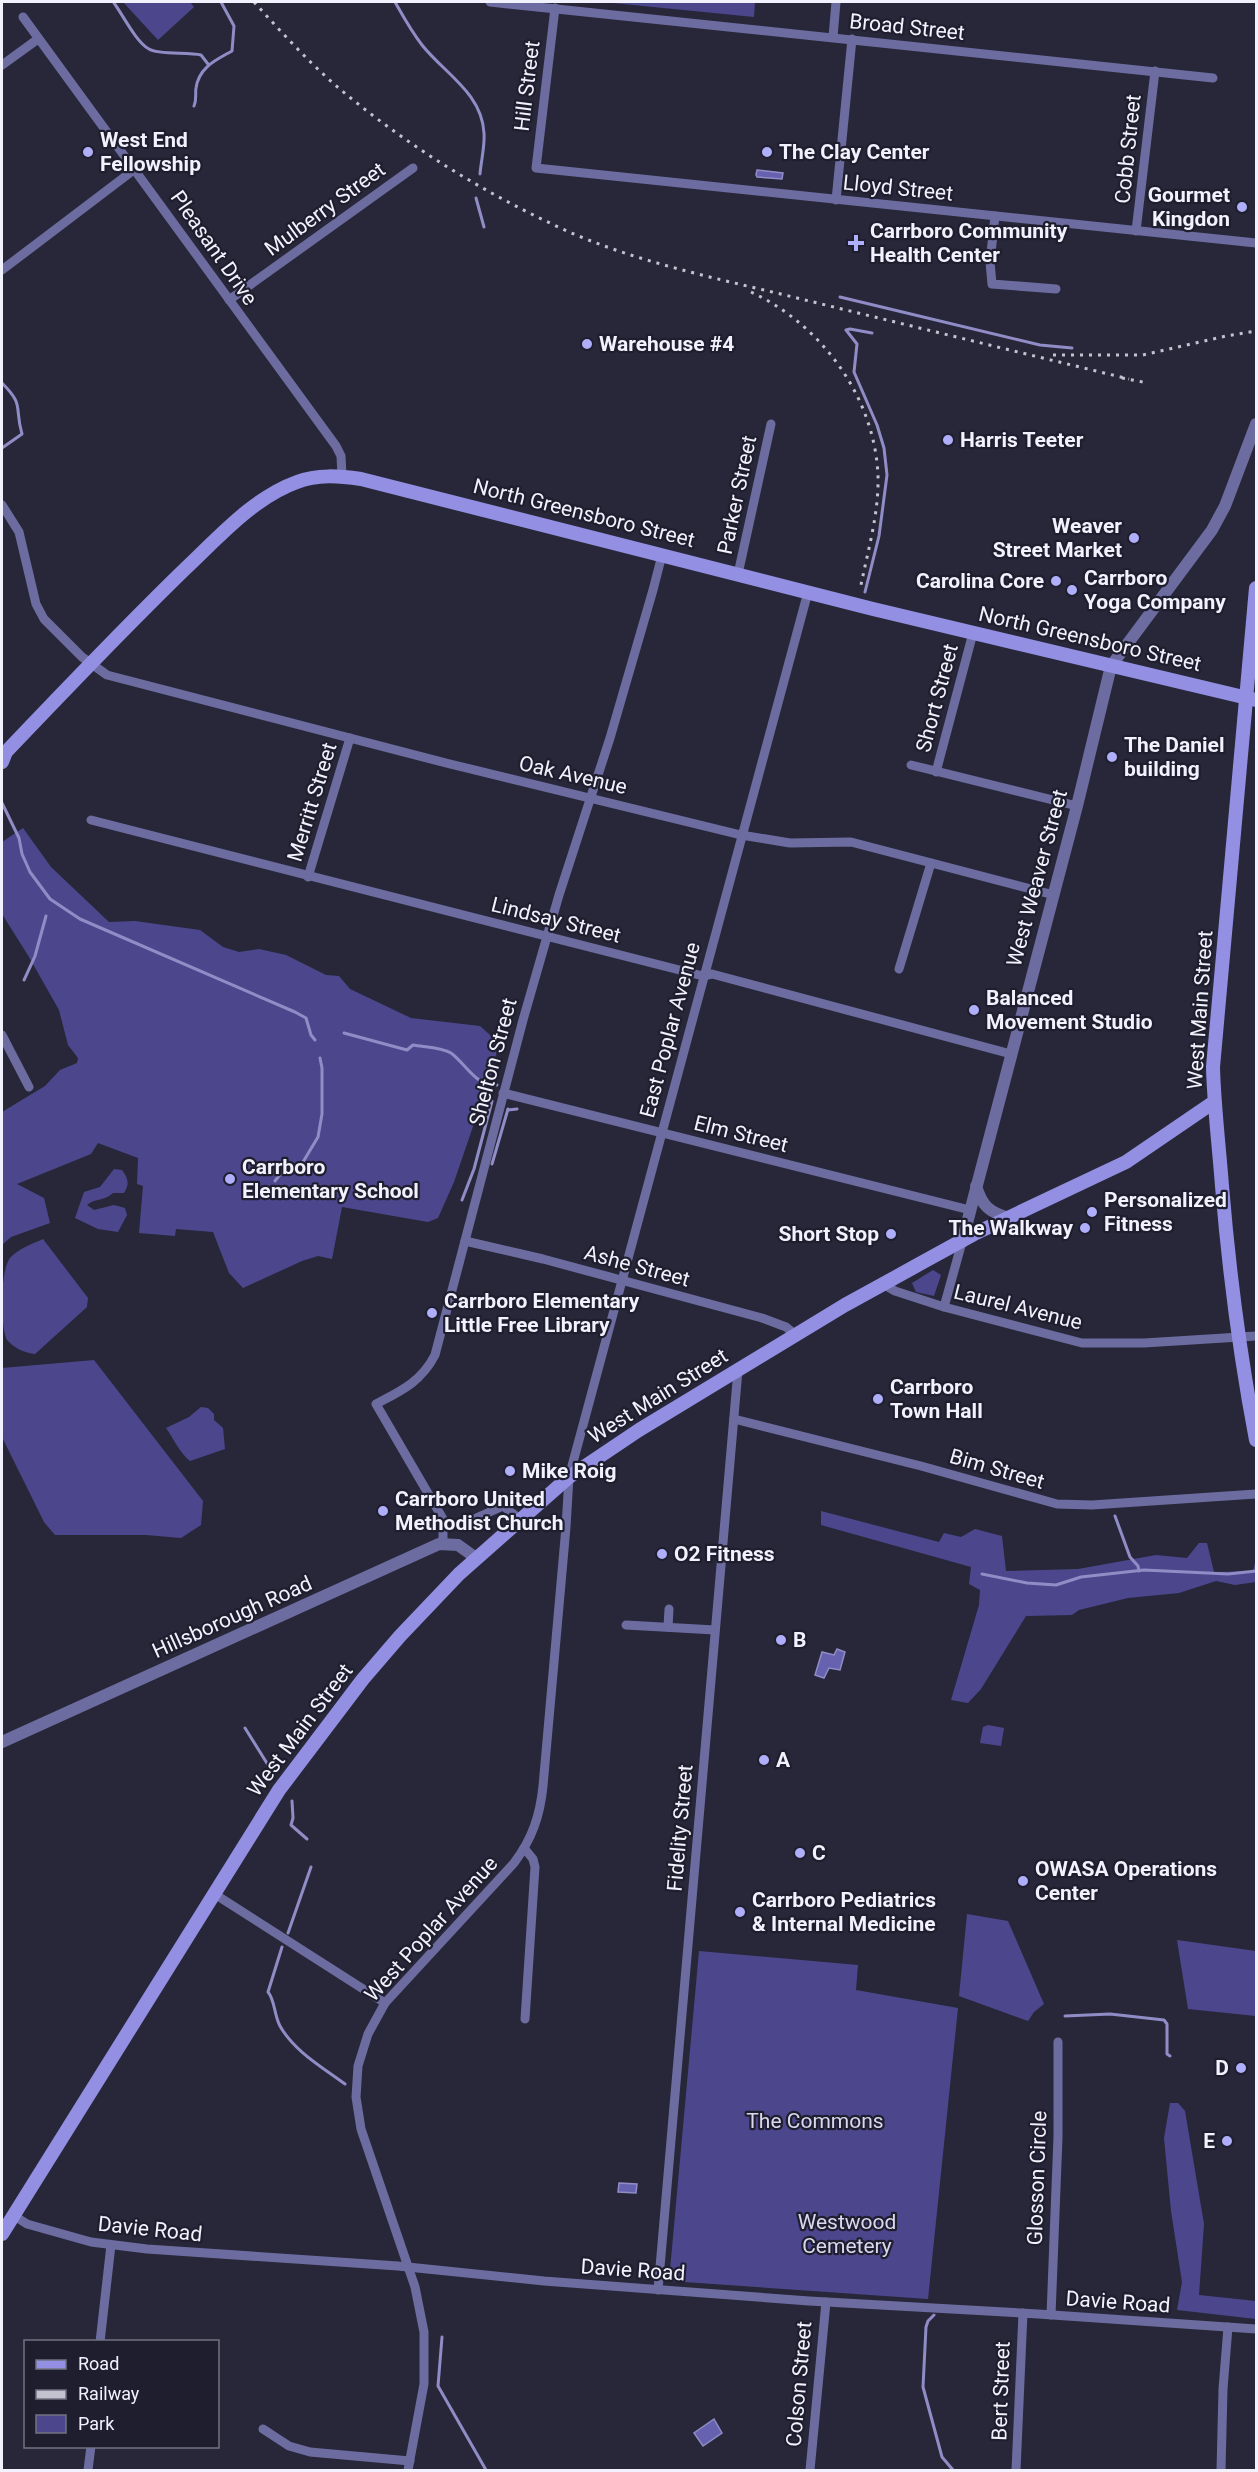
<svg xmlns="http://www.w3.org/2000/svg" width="1258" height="2472" font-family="Roboto,sans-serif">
<rect width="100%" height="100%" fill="#272739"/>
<g fill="#4c478d">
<polygon points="123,2 190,2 194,7 158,40"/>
<polygon points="603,2 755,2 754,17"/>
<polygon points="23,828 51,867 109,922 135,921 200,930 223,947 239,952 259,949 286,955 326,975 339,976 350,989 411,1018 480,1026 499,1043 492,1071 454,1182 438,1218 428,1222 342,1207 332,1259 318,1256 302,1261 243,1288 229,1273 213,1232 176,1229 175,1236 139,1233 143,1186 137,1184 138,1158 98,1143 91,1154 17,1184 44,1198 50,1223 11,1237 2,1245 2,1112 45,1086 60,1070 77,1063 78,1058 68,1045 59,1010 29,957 2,914 2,842"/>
<path d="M114 1169 122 1170C128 1178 130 1184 124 1193H113C105 1201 95 1198 87 1205L94 1210 114 1205 125 1208 127 1215 118 1232 98 1229 75 1218 84 1192 100 1187Z"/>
<path d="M43 1239 88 1298 87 1307 35 1354C25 1353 14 1348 7 1340 0 1327 0 1271 10 1258 18 1249 32 1244 43 1239Z"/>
<polygon points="933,1270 941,1275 934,1296 916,1292 912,1283"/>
<polygon points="94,1360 203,1501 201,1525 181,1538 146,1535 55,1535 44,1522 2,1437 2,1368"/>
<path d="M201 1407 208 1408 214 1414V1420L223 1428 225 1449 190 1461C179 1452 174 1439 166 1428L189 1417Z"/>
<polygon points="821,1511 939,1542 944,1533 961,1537 975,1529 1002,1536 1006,1571 1078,1569 1156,1555 1187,1558 1199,1543 1207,1543 1214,1572 1253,1571 1256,1558 1256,1582 1235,1585 1216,1581 1179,1593 1128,1598 1079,1610 1072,1615 1026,1616 981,1689 968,1703 951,1700 979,1605 980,1590 969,1584 971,1567 821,1525"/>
<polygon points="988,1725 1004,1728 1001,1746 980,1743 983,1727"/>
<polygon points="967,1914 1008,1921 1044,2004 1034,2012 1028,2021 959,1996"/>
<polygon points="1177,1940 1256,1951 1256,2016 1188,2009"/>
<polygon points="699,1951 858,1965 856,1990 958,2008 928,2299 669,2281"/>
<polygon points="1170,2103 1178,2103 1185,2111 1204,2224 1199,2295 1256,2301 1256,2319 1177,2310 1182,2282 1171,2211 1164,2138"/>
</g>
<g fill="#6662af" stroke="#908dc6" stroke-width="1.5">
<polygon points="757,170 783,173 782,179 757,177 756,175"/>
<polygon points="837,1649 845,1652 840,1670 829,1668 824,1678 815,1675 822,1652 834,1655"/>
<polygon points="619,2183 637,2184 636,2193 618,2192"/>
<polygon points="714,2419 722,2433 703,2446 694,2433"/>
</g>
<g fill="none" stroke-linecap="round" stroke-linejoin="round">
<g stroke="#908dc6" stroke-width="3">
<path d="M395 2C403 16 411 31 422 45 444 73 482 93 484 133 485 146 481 161 480 174"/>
<path d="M114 3C123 15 136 42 149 49 158 55 188 52 201 55L208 64"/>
<path d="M194 106C197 99 195 94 196 88 199 67 216 60 232 51L234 26 221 2"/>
<polyline points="476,198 484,227"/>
<polyline points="840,297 1040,345 1072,348"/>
<path d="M2 383C25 406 14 407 22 434L2 448"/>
<polyline points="865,592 879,536 887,475 884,448 877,425 854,372 857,344 846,330 850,329 872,333"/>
<polyline points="2,803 19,838 22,854 30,872 50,899 80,919 295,1012 306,1018 311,1035 315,1040"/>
<polyline points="24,980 35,956 46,916"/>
<path d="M344 1033 407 1050 413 1045C424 1047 442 1047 451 1053 466 1064 476 1087 497 1085"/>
<polyline points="508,1110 517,1109"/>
<polyline points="492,1164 508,1109"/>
<polyline points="275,1181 282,1172 303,1162 318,1137 322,1114 322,1068 320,1058"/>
<polyline points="462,1200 474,1169 492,1101"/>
<polyline points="1115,1516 1130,1557 1138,1566 1139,1571"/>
<polyline points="982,1574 1027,1583 1056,1585 1081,1577 1144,1570 1228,1574 1256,1571"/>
<polyline points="245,1728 273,1773"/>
<polyline points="292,1801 293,1818 291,1825 307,1839"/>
<polyline points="288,1933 311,1867"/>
<path d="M282 1947 268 1992C275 2000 274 2015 280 2026 294 2051 322 2067 345 2084"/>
<polyline points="1065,2016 1110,2014 1164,2020 1167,2024 1167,2054 1170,2056"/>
<polyline points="934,2315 928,2321 926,2327 923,2387 942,2457 953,2470"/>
<polyline points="442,2337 438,2386 486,2470"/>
</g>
<g stroke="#6d6ca0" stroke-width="9">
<polyline points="490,2 1213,78"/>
<polyline points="555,8 536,168 1256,243"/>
<polyline points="23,17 336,446 341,456 342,476"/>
<polyline points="833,37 836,2"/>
<polyline points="2,65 38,39"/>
<polyline points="836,200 852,39"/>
<polyline points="995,216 990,262 992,284 1056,289"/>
<polyline points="1136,231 1155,71"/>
<polyline points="2,270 135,169"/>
<polyline points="229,300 413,168"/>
<polyline points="2,505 19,532 36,604 44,619 82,657 107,675 450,764 741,835 790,843 851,842 1054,895"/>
<polyline points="738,574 771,424"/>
<polyline points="911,765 1077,806"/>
<polyline points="936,772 973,633"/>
<polyline points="91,820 703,976 712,974 1011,1054"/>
<polyline points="308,877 350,738"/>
<polyline points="899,969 931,863"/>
<polyline points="2,1035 29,1087"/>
<polyline points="503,1093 970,1210"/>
<polyline points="465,1241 543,1259 762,1318 786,1327 796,1335"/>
<polyline points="883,1284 895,1291 944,1307 1082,1343 1144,1343 1256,1336"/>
<polyline points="944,1307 962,1242"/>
<polyline points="734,1419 921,1466 1057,1504 1092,1505 1256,1494"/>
<polyline points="474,1519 503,1506 520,1519"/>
<path d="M443 1543V1519L376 1404C401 1391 421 1382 435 1355L523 1020 559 895 610 738 653 590 662 555"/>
<polyline points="626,1625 715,1630"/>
<polyline points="668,1627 669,1609"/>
<polyline points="524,1848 533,1859 535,1867 525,2019"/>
<polyline points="213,1893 385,2003"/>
<polyline points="13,2215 27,2224 91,2242 147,2249 398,2266 544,2281 809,2301 1038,2314 1256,2329"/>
<polyline points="658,2290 738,1370"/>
<polyline points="1051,2315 1058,2137 1058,2042"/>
<polyline points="100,2342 111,2245"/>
<polyline points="263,2429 289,2446 310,2452 410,2461"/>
<polyline points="88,2470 91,2446"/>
<path d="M408 2470 424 2384V2332L415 2287 361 2129 356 2097 358 2066 368 2034 385 2003 514 1863C532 1839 540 1816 543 1786L566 1527 569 1477 808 592"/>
<polyline points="810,2470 826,2302"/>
<polyline points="1016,2470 1023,2313"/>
<polyline points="1221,2470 1223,2389 1228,2327"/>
</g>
<g stroke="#6d6ca0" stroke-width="12">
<path d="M976 1186C982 1206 989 1212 1009 1218"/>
<polyline points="962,1242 1077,806 1111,666 1212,530 1225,506 1256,424"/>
<polyline points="2,1742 439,1544 458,1545 476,1558"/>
</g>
<g stroke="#9390e4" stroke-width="14">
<path d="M1256 588 1213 1067C1214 1106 1219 1146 1222 1186 1229 1271 1240 1356 1256 1440"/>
<path d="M2 762 6 752C65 690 124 628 186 568 219 537 253 498 297 482 317 474 340 476 361 479L873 609 1256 700"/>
<polyline points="2,2234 279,1790 363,1679 400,1636 459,1574 569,1477 639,1430 845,1305 914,1267 974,1234 1126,1162 1214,1102"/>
</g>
<g stroke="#c3c3d0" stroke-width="3" stroke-dasharray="3 6" stroke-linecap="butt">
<path d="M254 2C283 34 313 67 347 95 414 150 488 195 567 231 639 263 720 279 797 298 907 325 1018 352 1129 379"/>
<path d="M751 292C822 325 875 398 878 476 879 513 868 550 861 585"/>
<polyline points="1053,355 1143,355 1226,336 1256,331"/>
<polyline points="1122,378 1148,383"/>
</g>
</g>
<g fill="#afaefa" stroke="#1e1e2e" stroke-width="2">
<circle cx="88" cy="152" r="6"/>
<circle cx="767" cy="152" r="6"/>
<circle cx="1242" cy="207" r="6"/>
<path d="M853 234h6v6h6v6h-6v6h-6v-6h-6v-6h6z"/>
<circle cx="587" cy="344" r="6"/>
<circle cx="948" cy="440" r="6"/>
<circle cx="1134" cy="538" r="6"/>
<circle cx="1056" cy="581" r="6"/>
<circle cx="1072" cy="590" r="6"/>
<circle cx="1112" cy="757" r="6"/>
<circle cx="974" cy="1010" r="6"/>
<circle cx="230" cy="1179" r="6"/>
<circle cx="1092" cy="1212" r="6"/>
<circle cx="1085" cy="1228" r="6"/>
<circle cx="891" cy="1234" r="6"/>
<circle cx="432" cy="1313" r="6"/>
<circle cx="878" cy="1399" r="6"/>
<circle cx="510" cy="1471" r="6"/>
<circle cx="383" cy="1511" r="6"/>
<circle cx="662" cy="1554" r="6"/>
<circle cx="781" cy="1640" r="6"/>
<circle cx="764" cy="1760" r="6"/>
<circle cx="800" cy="1853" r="6"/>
<circle cx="1023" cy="1881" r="6"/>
<circle cx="740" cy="1912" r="6"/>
<circle cx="1241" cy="2068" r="6"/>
<circle cx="1227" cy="2141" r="6"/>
</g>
<g text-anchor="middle" stroke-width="4.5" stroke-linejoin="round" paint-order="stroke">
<g font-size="21" fill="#f1f2fd" stroke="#1e1e2e">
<text transform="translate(907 27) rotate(6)" y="7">Broad Street</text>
<text transform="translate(527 86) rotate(-83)" y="7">Hill Street</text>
<text transform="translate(1128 149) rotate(-84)" y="7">Cobb Street</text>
<text transform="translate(898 188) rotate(6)" y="7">Lloyd Street</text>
<text transform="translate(325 209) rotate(-36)" y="7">Mulberry Street</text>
<text transform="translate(214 248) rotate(55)" y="7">Pleasant Drive</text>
<text transform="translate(737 495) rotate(-78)" y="7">Parker Street</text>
<text transform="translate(584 513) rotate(14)" y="7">North Greensboro Street</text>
<text transform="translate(1090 639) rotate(13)" y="7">North Greensboro Street</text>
<text transform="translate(937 698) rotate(-75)" y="7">Short Street</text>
<text transform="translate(573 775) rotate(13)" y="7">Oak Avenue</text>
<text transform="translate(312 802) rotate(-73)" y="7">Merritt Street</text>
<text transform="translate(1037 878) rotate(-75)" y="7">West Weaver Street</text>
<text transform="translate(556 920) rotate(14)" y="7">Lindsay Street</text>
<text transform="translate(1200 1010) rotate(-86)" y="7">West Main Street</text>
<text transform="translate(670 1030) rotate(-75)" y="7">East Poplar Avenue</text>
<text transform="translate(493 1062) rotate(-75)" y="7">Shelton Street</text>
<text transform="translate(741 1134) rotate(14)" y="7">Elm Street</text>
<text transform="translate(637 1266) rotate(15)" y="7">Ashe Street</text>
<text transform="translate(1018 1307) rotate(14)" y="7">Laurel Avenue</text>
<text transform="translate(658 1396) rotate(-32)" y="7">West Main Street</text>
<text transform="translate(997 1469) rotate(16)" y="7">Bim Street</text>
<text transform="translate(232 1617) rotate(-24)" y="7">Hillsborough Road</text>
<text transform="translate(300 1730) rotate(-53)" y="7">West Main Street</text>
<text transform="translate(680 1828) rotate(-85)" y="7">Fidelity Street</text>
<text transform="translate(431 1929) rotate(-48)" y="7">West Poplar Avenue</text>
<text transform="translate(1037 2178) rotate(-88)" y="7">Glosson Circle</text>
<text transform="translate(150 2229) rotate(6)" y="7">Davie Road</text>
<text transform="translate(633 2270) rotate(4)" y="7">Davie Road</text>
<text transform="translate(1118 2302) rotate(4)" y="7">Davie Road</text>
<text transform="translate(799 2384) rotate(-85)" y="7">Colson Street</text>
<text transform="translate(1001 2391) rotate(-88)" y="7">Bert Street</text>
</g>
<g font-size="21" font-weight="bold" fill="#f1f2fd" stroke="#1e1e2e" text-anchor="start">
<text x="100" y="147">West End<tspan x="100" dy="24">Fellowship</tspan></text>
<text x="779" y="159">The Clay Center</text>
<text x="1230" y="202" text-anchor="end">Gourmet<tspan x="1230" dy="24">Kingdon</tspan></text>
<text x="870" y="238">Carrboro Community<tspan x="870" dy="24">Health Center</tspan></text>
<text x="599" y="351">Warehouse #4</text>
<text x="960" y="447">Harris Teeter</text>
<text x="1122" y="533" text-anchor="end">Weaver<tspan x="1122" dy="24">Street Market</tspan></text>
<text x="1084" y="585">Carrboro<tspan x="1084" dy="24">Yoga Company</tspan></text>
<text x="1044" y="588" text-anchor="end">Carolina Core</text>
<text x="1124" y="752">The Daniel<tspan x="1124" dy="24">building</tspan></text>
<text x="986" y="1005">Balanced<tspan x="986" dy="24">Movement Studio</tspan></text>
<text x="242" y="1174">Carrboro<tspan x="242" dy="24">Elementary School</tspan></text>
<text x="1104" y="1207">Personalized<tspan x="1104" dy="24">Fitness</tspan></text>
<text x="1073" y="1235" text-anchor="end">The Walkway</text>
<text x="879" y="1241" text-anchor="end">Short Stop</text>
<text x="444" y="1308">Carrboro Elementary<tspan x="444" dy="24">Little Free Library</tspan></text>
<text x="890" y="1394">Carrboro<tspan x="890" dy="24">Town Hall</tspan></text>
<text x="522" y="1478">Mike Roig</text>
<text x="395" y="1506">Carrboro United<tspan x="395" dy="24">Methodist Church</tspan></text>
<text x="674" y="1561">O2 Fitness</text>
<text x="793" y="1647">B</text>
<text x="776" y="1767">A</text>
<text x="812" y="1860">C</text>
<text x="1035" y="1876">OWASA Operations<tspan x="1035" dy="24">Center</tspan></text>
<text x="752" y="1907">Carrboro Pediatrics<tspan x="752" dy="24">&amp; Internal Medicine</tspan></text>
<text x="1229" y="2075" text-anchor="end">D</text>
<text x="1215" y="2148" text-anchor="end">E</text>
</g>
<g font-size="21" fill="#d8d9ef" stroke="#1e1e2e">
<text x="815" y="2128">The Commons</text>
<text x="847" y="2229">Westwood<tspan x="847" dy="24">Cemetery</tspan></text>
</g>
</g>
<rect width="1258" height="2472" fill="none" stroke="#f1f2fd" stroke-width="6"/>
<rect x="24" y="2340" width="195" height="108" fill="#1e1e2e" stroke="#727381" stroke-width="1.5"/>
<rect x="36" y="2360" width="30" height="9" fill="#9390e4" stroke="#727381" stroke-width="1.5"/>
<text x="78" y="2370" font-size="18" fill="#f1f2fd">Road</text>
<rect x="36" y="2390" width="30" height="9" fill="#c3c3d0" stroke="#727381" stroke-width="1.5"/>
<text x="78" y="2400" font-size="18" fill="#f1f2fd">Railway</text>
<rect x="36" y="2415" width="30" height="18" fill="#4c478d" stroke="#727381" stroke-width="1.5"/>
<text x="78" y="2430" font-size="18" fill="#f1f2fd">Park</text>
</svg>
